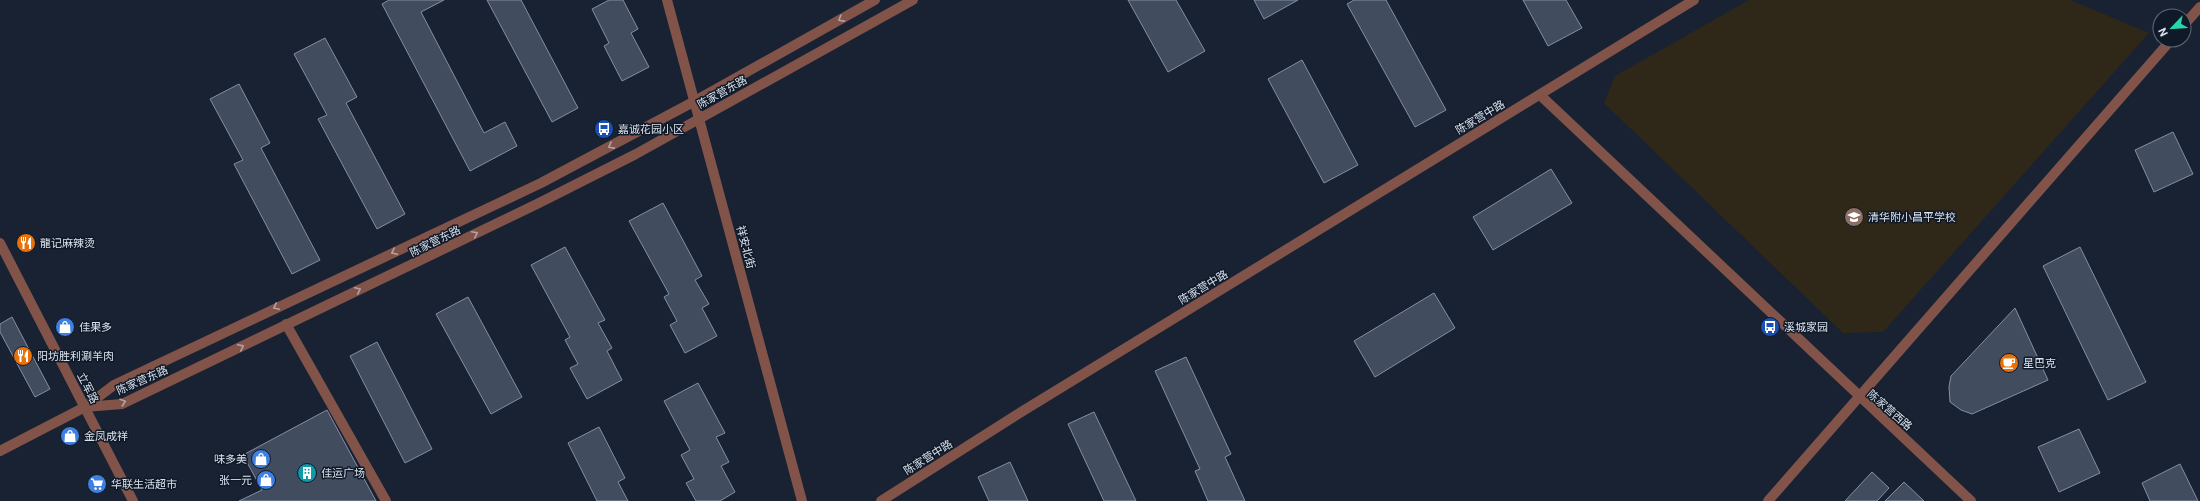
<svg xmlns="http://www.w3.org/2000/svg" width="2200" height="501" font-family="Roboto,'Noto Sans SC',sans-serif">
<rect width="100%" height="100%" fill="#182233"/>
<polygon fill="#2f2818" points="1749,0 2070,0 2149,33 1883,332 1843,333 1604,103 1615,76"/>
<g fill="#414d5f" stroke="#828fa4">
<polygon points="389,0 444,0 421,12 484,133 505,122 517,146 470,171 382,4"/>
<polygon points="487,0 521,0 578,108 552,122"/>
<polygon points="609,0 623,0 638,29 631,33 649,67 622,81 604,46 609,43 592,9"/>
<polygon points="1128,0 1176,0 1205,51 1168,72"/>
<polygon points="1254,0 1298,0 1264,19"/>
<polygon points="1354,0 1386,0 1446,110 1415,127 1347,4"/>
<polygon points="1523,0 1566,0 1582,28 1548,46"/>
<polygon points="325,38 357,97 346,103 405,214 377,229 318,119 327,115 294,54"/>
<polygon points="1302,60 1358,165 1324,183 1268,79"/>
<polygon points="239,84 270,143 261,148 320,260 292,274 234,164 243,160 210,99"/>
<polygon points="2173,132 2193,174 2154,192 2135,150"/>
<polygon points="1551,169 1572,203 1493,250 1473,217"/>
<polygon points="663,203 702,276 695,280 709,304 702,308 717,336 685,353 670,325 677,321 664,297 669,294 629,221"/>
<polygon points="565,247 605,320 598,323 612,348 607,351 622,380 587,399 570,368 578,364 565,340 570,337 531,265"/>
<polygon points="2080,247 2146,382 2108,400 2043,266"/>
<polygon points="1434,293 1455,328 1375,377 1354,341"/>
<polygon points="468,297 522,397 491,414 436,314"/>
<polygon points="2015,308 2048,380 1972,414 1961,410 1950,402 1949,387 1951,376"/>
<polygon points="12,317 50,389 35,397 0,332 0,324"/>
<polygon points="377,342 432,449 405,463 350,356"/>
<polygon points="1186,357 1231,454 1225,457 1245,501 1208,501 1195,471 1200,469 1155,371"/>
<polygon points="698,383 725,433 716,437 729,462 721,466 735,492 720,501 696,501 686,483 694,479 681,455 690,450 664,401"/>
<polygon points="327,410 376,501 239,501 262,490 243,455"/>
<polygon points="1094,412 1136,501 1104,501 1068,424"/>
<polygon points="599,427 625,478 618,482 628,501 597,501 568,443"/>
<polygon points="2079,429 2100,473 2059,492 2038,447"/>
<polygon points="1010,462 1028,501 989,501 978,477"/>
<polygon points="2180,464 2198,501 2150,501 2142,483"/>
<polygon points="1872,472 1889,488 1877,501 1845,501"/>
<polygon points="1904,482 1924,501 1885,501"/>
</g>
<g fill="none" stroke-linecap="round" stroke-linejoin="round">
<g stroke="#825349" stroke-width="10">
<polyline points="667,0 802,501"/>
<polyline points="2184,25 2200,7"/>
<polyline points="1540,95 1971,501"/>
<polyline points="0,243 133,501"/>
<polyline points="286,324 386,501"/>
<polyline points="85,407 122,404 539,203 636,154 913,0"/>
<polyline points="0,451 85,407 114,385 541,183 695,101 875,0"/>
<polyline points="881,501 1018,414 1694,0"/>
<polyline points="1768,501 2171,40"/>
</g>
</g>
<defs><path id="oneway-chevron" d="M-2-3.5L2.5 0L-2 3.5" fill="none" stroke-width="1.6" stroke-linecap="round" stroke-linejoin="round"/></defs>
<g stroke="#b2a2a3">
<use href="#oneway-chevron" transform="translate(841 19) rotate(151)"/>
<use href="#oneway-chevron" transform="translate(611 146) rotate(152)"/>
<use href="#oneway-chevron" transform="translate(475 234) rotate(-26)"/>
<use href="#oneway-chevron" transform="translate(394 252) rotate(155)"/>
<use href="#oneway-chevron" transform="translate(358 290) rotate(-25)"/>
<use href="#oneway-chevron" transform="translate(276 307) rotate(155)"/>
<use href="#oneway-chevron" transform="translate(241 347) rotate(-26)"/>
<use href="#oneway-chevron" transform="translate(123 402) rotate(-18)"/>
</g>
<defs>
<symbol id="bus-disc" viewBox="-11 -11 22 22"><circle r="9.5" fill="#1a4fb4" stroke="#0f1928"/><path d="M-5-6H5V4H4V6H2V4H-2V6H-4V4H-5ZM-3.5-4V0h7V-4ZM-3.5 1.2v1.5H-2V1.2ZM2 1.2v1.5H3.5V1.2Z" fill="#fff"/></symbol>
<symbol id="school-disc" viewBox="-11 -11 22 22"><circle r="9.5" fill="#8d6e63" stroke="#0f1928"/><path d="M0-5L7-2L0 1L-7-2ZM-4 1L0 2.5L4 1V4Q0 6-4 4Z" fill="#fff"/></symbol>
<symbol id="restaurant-disc" viewBox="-11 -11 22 22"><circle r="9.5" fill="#e8710a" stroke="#0f1928"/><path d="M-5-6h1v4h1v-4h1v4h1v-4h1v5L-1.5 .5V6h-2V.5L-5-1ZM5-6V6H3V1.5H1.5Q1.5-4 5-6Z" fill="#fff"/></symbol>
<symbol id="shop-disc" viewBox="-11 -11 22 22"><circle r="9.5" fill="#3f7fe0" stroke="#0f1928"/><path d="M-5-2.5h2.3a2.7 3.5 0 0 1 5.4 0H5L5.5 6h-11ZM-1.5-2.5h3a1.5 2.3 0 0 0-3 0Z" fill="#fff"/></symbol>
<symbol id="cafe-disc" viewBox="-11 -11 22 22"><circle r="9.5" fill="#e8710a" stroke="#0f1928"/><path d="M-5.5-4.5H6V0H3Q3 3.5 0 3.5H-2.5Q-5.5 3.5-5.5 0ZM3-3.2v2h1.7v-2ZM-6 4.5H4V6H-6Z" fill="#fff"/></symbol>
<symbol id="building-disc" viewBox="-11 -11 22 22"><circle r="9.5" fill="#0f9aa8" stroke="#0f1928"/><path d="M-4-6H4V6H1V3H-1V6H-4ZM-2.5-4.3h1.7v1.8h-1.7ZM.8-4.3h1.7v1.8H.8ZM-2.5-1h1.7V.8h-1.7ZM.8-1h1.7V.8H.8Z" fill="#fff"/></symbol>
<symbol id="supermarket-disc" viewBox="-11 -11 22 22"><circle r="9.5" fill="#3f7fe0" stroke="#0f1928"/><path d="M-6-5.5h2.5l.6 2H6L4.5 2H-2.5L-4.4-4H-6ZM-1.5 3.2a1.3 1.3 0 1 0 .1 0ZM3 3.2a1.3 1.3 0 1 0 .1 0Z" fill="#fff"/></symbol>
</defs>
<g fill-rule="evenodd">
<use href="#bus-disc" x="593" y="118" width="22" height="22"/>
<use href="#school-disc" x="1843" y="206" width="22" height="22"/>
<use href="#restaurant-disc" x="15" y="232" width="22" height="22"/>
<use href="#shop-disc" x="54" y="316" width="22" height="22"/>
<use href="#bus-disc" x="1759" y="316" width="22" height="22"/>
<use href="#restaurant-disc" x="12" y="345" width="22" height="22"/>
<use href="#cafe-disc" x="1998" y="352" width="22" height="22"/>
<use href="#shop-disc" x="59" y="425" width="22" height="22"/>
<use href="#shop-disc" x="250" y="448" width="22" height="22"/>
<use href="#building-disc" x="296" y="462" width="22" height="22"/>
<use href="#shop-disc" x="255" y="469" width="22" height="22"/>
<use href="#supermarket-disc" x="86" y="473" width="22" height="22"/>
</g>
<g text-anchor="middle" stroke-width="3" stroke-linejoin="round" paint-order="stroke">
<g font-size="11" fill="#dae2ed" stroke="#0f1928">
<text transform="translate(722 92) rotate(-29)" y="4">陈家营东路</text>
<text transform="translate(1480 117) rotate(-31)" y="4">陈家营中路</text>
<text transform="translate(435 241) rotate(-26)" y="4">陈家营东路</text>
<text transform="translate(746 247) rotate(75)" y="4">祥安北街</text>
<text transform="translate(1203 287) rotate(-31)" y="4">陈家营中路</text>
<text transform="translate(142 380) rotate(-24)" y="4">陈家营东路</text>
<text transform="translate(88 388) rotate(63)" y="4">立军路</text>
<text transform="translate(1890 410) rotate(41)" y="4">陈家营西路</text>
<text transform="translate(928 457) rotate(-32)" y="4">陈家营中路</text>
</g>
<g font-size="11" fill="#dae2ed" stroke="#0f1928" text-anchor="start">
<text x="618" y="133">嘉诚花园小区</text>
<text x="1868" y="221">清华附小昌平学校</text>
<text x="40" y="247">龍记麻辣烫</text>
<text x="79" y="331">佳果多</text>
<text x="1784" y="331">溪城家园</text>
<text x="37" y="360">阳坊胜利涮羊肉</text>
<text x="2023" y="367">星巴克</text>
<text x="84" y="440">金凤成祥</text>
<text x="247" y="463" text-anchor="end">味多美</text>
<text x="321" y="477">佳运广场</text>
<text x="252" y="484" text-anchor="end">张一元</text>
<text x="111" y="488">华联生活超市</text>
</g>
</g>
<g transform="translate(2172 28) rotate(245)"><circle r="19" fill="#0f1928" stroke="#606977"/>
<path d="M0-3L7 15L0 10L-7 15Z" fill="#28d5ad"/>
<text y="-6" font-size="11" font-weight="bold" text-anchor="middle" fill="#dae2ed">N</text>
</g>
</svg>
